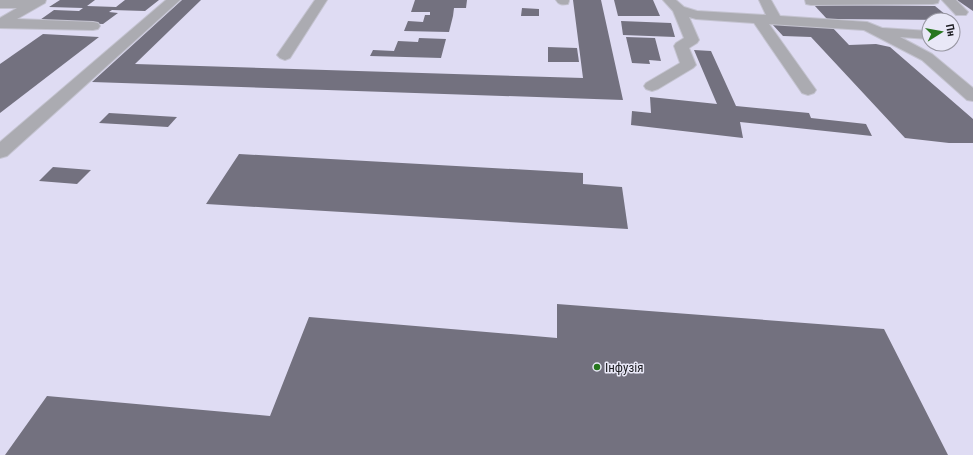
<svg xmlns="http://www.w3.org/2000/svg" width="973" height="455" font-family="'Roboto Condensed',sans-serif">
<rect width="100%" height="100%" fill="#e9e8f7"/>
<path fill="#dfdcf3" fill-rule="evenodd" d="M0 0H167L45 102 66 103 178 0H973V455H0ZM929 20H953V44H929Z"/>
<g fill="#73717f">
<polygon points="60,0 95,0 87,6 116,7 125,0 159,0 145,11 112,10 109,12 118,13 103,24 37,22 54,10 79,11 83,8 49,7"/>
<polygon points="182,0 201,0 135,64 583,78 573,0 601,0 623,100 92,82"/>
<polygon points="415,0 467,0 466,8 454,8 453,16 449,32 404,31 408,21 423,22 425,15 430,15 430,12 411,12"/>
<polygon points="614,0 653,0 660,16 618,16"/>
<polygon points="957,0 973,0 973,11"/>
<polygon points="814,5 935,6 952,20 827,19"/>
<polygon points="522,8 539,9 539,16 521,16"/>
<polygon points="621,21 671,23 675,37 623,35"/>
<polygon points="772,24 831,26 849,45 876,44 890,47 973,119 973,143 949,143 905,138 811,37 783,36"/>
<polygon points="43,34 99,37 0,113 0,64"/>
<polygon points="626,37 655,38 661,61 649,60 650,64 632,63"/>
<polygon points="419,38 446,39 441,58 370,56 373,50 394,51 398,41 418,42"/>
<polygon points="548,47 577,48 579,62 548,62"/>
<polygon points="694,50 711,51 736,106 809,113 811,118 866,124 872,136 740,122 743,138 631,125 632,111 651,113 650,97 717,104"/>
<polygon points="109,113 177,117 168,127 99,123"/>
<polygon points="239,154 583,173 583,184 622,187 628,229 206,204"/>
<polygon points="53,167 91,170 77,184 39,181"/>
<polygon points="557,304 884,329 948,455 5,455 47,396 270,416 309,317 557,338"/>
</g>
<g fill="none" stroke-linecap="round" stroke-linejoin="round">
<defs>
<g id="minor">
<polygon points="0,0 46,0 45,3 17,19 93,22 98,23 100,26 98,29 93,30 0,28 0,18 17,8 0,8"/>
<polygon points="166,0 180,0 7,156 0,158 0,142"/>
<polygon points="315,0 327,0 290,58 285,60 280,58 277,55"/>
<path d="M556 0H569V1L568 4C562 5 559 5 556 0Z"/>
<polygon points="663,0 676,0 684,7 697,11 766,15 759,0 771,0 780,16 867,22 882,28 929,31 929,39 900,37 932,54 973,88 973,101 967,100 922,60 864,30 769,24 816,90 814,93 808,95 802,93 754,23 696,19 689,17 699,40 697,43 689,48 696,65 693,68 658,89 652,91 646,89 644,86 646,83 680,63 674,46 676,43 684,38 673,11"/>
<polygon points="805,0 939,0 938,3 933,4 811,5 806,4"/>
<polygon points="942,0 956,0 968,12 966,15 956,15"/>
</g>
</defs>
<use href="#minor" stroke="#c4c3d0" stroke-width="2"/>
<use href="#minor" fill="#ababb1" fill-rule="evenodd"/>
</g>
<circle fill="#27761e" stroke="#e9e8f7" stroke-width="1.5" cx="597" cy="367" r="4"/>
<g text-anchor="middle" stroke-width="3" stroke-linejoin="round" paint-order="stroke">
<g font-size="13" fill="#1c1c21" stroke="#e9e8f7" text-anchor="start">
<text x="605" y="372">Інфузія</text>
</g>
</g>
<g transform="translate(941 32) rotate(79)"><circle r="19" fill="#e9e8f7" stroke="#9796a1"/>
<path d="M0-3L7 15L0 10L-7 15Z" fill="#27761e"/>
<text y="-6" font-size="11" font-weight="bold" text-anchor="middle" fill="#1c1c21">Пн</text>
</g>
</svg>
